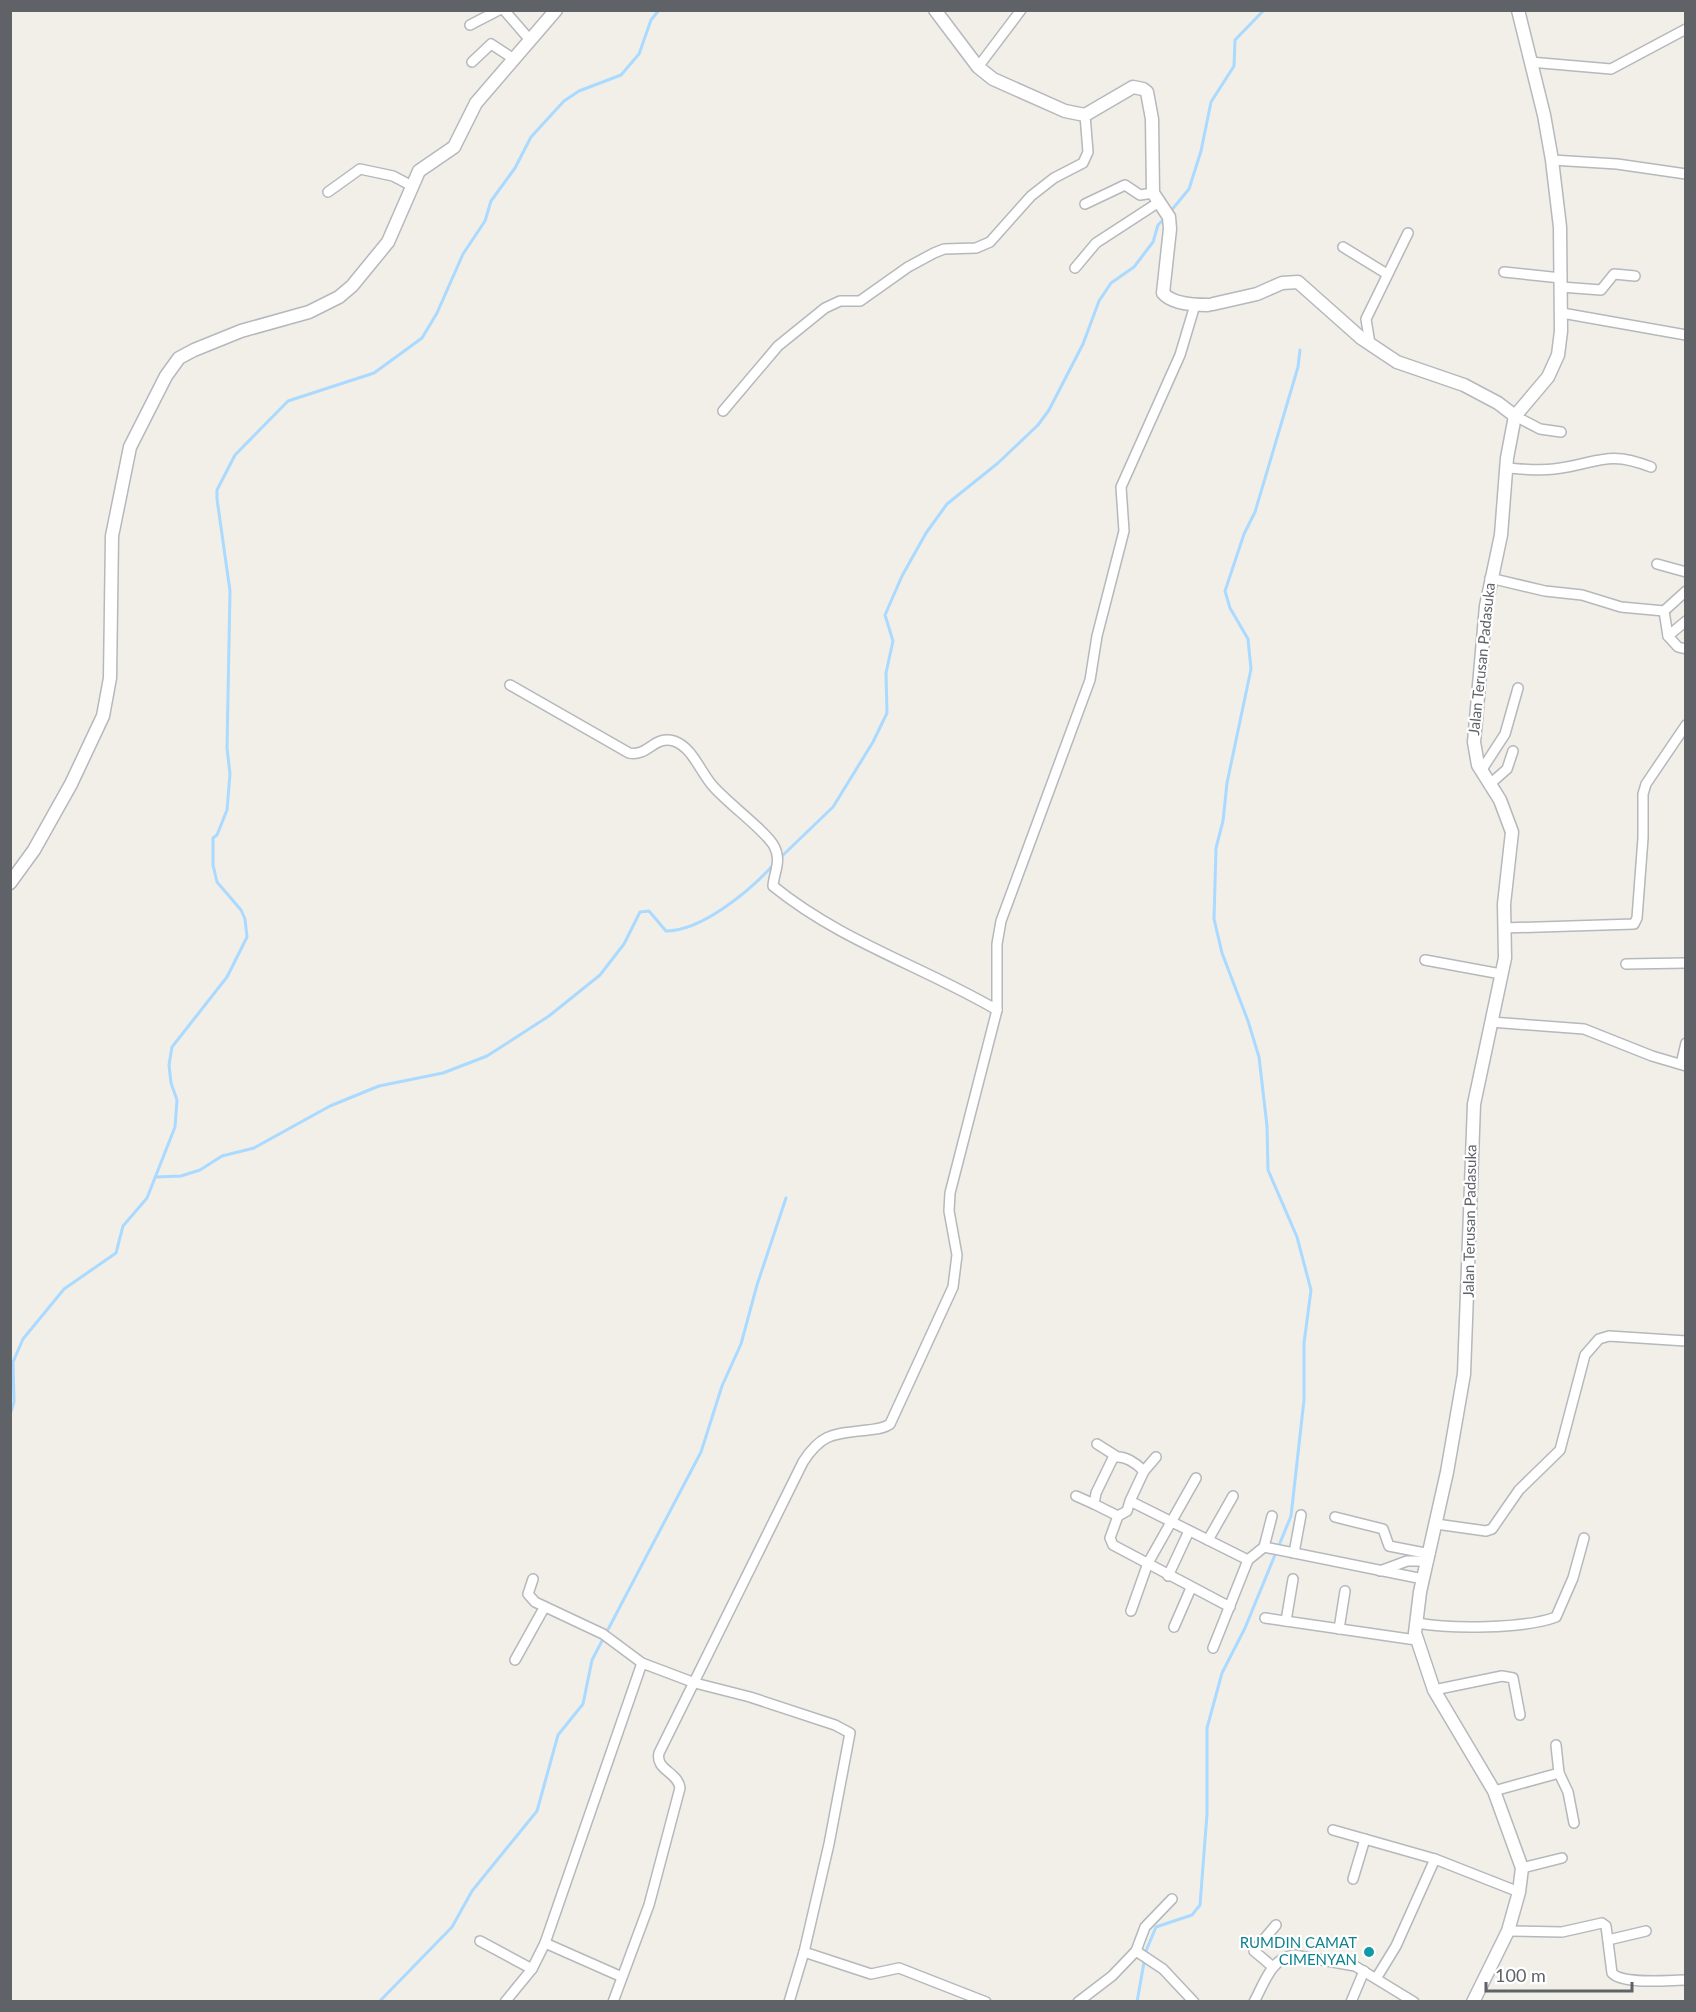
<svg xmlns="http://www.w3.org/2000/svg" width="1696" height="2012" font-family="Lato,sans-serif">
<rect width="100%" height="100%" fill="#f1efe8"/>
<g fill="none" stroke-linecap="round" stroke-linejoin="round">
<g stroke="#aadaff" stroke-width="3">
<polyline points="10,12 11,10"/>
<polyline points="1170,212 1189,189 1201,151 1211,102 1234,66 1235,40 1264,10"/>
<polyline points="781,857 833,807 873,742 887,713 886,673 893,641 885,615 902,576 926,533 947,504 998,463 1038,425 1049,410 1083,344 1099,301 1111,283 1134,267 1153,242 1158,225 1166,217"/>
<path d="M157 1177 181 1176 200 1170 222 1156 254 1148 330 1106 379 1086 443 1073 487 1056 549 1016 600 975 624 944 640 912 649 911 666 931C702 931 751 890 774 864"/>
<polyline points="10,1415 14,1402 13,1362 23,1339 64,1289 116,1253 123,1226 147,1198 175,1127 177,1100 171,1083 169,1065 172,1047 227,977 247,937 245,919 241,910 217,882 213,865 213,838 217,835 227,810 230,774 227,748 230,591 217,499 217,490 235,455 288,401 374,373 422,338 437,313 463,254 485,221 491,201 515,168 531,137 564,101 579,91 621,75 639,54 651,20 659,10"/>
<polyline points="379,2002 452,1927 472,1891 537,1811 558,1735 583,1704 592,1660 701,1452 722,1386 741,1344 757,1285 786,1198"/>
<polyline points="1137,2002 1146,1951 1156,1927 1192,1915 1200,1905 1207,1814 1207,1728 1222,1673 1245,1628 1291,1516 1304,1400 1304,1343 1311,1290 1297,1237 1268,1170 1267,1126 1259,1057 1248,1021 1222,953 1214,919 1216,848 1223,821 1227,783 1251,669 1248,639 1230,608 1225,591 1244,534 1255,512 1298,367 1300,350"/>
</g>
<defs>
<g id="minor">
<polyline points="504,10 530,40"/>
<polyline points="470,25 499,10"/>
<polyline points="472,62 491,44 514,59"/>
<polyline points="1530,62 1611,69 1686,29"/>
<polyline points="978,67 1021,10"/>
<polyline points="1552,160 1617,164 1686,174"/>
<polyline points="328,192 360,169 393,176 412,186"/>
<polyline points="1085,204 1125,185 1140,195 1153,193"/>
<polyline points="1343,247 1387,274"/>
<polyline points="1075,268 1096,243 1159,202"/>
<polyline points="1504,272 1561,278"/>
<polyline points="1561,287 1601,290 1614,274 1635,276"/>
<polyline points="1562,313 1686,335"/>
<polyline points="1370,344 1366,319 1408,233"/>
<polyline points="723,411 778,346 825,308 840,301 860,301 908,267 934,253 944,249 976,248 990,242 1031,196 1054,178 1083,163 1088,152 1085,115"/>
<polyline points="1515,416 1540,429 1561,432"/>
<path d="M1507 468C1522 469 1538 471 1554 469 1597 464 1606 449 1651 467"/>
<polyline points="1657,564 1686,572"/>
<polyline points="1490,578 1545,591 1582,595 1621,607 1664,611 1686,591"/>
<polyline points="1664,611 1668,636 1686,621"/>
<polyline points="1668,636 1678,647 1686,649"/>
<path d="M510 685 629 753C648 757 654 735 674 741 692 747 700 771 712 785 726 802 766 831 774 846 782 861 774 872 773 886 842 942 922 966 997 1010"/>
<polyline points="1481,771 1505,734 1518,688"/>
<polyline points="1490,784 1507,769 1513,751"/>
<polyline points="1504,928 1634,924 1637,918 1643,838 1643,794 1646,784 1686,725"/>
<polyline points="1425,960 1501,974"/>
<polyline points="1626,964 1686,963"/>
<polyline points="1491,1022 1584,1029 1652,1056 1686,1066"/>
<polyline points="1681,1064 1686,1043"/>
<polyline points="1097,1444 1116,1456"/>
<polyline points="1144,1471 1156,1457"/>
<polyline points="1076,1496 1094,1504"/>
<path d="M1130 1501 1127 1511 1118 1516 1094 1504 1096 1493 1113 1458C1124 1454 1137 1464 1144 1471L1130 1501 1248 1560 1213 1648"/>
<polyline points="1118,1516 1110,1538 1113,1545 1230,1607"/>
<polyline points="1335,1517 1383,1529 1389,1546 1430,1554"/>
<polyline points="1436,1524 1486,1531 1492,1529 1519,1490 1560,1450 1585,1355 1599,1339 1609,1336 1686,1341"/>
<polyline points="1208,1540 1233,1496"/>
<polyline points="1264,1547 1272,1516"/>
<polyline points="1294,1553 1301,1515"/>
<polyline points="1248,1560 1264,1547 1423,1579"/>
<polyline points="1380,1571 1407,1561 1427,1561"/>
<polyline points="1168,1576 1189,1531"/>
<polyline points="533,1579 528,1594 535,1602 603,1634 642,1663 695,1683 750,1697 835,1725 850,1733 829,1844 804,1952 789,2002"/>
<polyline points="1131,1611 1148,1563 1196,1478"/>
<polyline points="1265,1618 1416,1640"/>
<polyline points="1286,1621 1293,1579"/>
<path d="M1417 1623C1451 1629 1524 1629 1556 1617L1573 1578 1584 1538"/>
<polyline points="1174,1627 1191,1588"/>
<polyline points="1339,1629 1345,1591"/>
<polyline points="515,1660 544,1608"/>
<polyline points="1434,1690 1502,1676 1513,1678 1520,1715"/>
<polyline points="1556,1745 1559,1773"/>
<polyline points="1494,1791 1559,1773 1568,1792 1574,1823"/>
<polyline points="1333,1830 1435,1859 1519,1892"/>
<polyline points="1522,1868 1562,1858"/>
<polyline points="1353,1879 1365,1839"/>
<path d="M1508 1931 1562 1932 1602 1923 1606 1926 1612 1973C1623 1985 1669 1980 1686 1980"/>
<polyline points="1608,1940 1646,1931"/>
<polyline points="480,1941 532,1969"/>
<polyline points="545,1943 622,1977"/>
<polyline points="1136,1951 1145,1927 1172,1899"/>
<polyline points="804,1952 871,1974 899,1968 986,2002"/>
<polyline points="1273,1967 1254,1951 1276,1925"/>
<polyline points="1377,1977 1396,1946 1435,1859"/>
<polyline points="505,2002 532,1969 545,1943 642,1663"/>
<path d="M613 2002 649 1905 680 1788C678 1772 655 1770 659 1753L803 1462C822 1432 835 1434 868 1430 876 1429 883 1429 890 1424L953 1287 957 1255 949 1211 950 1193 997 1010V944L1001 921 1090 680 1097 636 1124 531 1121 487 1180 355 1195 305"/>
<polyline points="1078,2002 1112,1976 1136,1951 1163,1969 1194,2002"/>
<path d="M1254 2002C1264 1984 1271 1958 1294 1955L1355 1966 1414 2002"/>
<polyline points="1351,2002 1364,1971"/>
</g>
<g id="tertiary">
<path d="M935 10 978 67 993 79 1065 111 1085 115 1133 87 1143 89 1147 92 1152 119 1153 193 1169 217 1170 229 1163 293C1172 304 1195 305 1208 305"/>
<polyline points="1213,304 1257,294 1282,283 1298,282 1361,338 1397,362 1464,385 1498,403 1515,416"/>
<polyline points="10,883 34,850 71,784 103,716 110,678 112,536 130,447 166,376 179,358 194,350 241,331 309,312 339,297 352,286 388,242 419,171 454,147 476,103 556,10"/>
<polyline points="1473,2002 1508,1931 1519,1892 1522,1868 1494,1791 1434,1690 1415,1633 1420,1592 1447,1472 1464,1374 1474,1104 1505,958 1504,904 1512,832 1500,800 1478,765 1474,742 1486,606 1501,535 1507,458 1515,416 1548,377 1558,355 1561,331 1560,227 1552,160 1544,115 1518,10"/>
</g>
</defs>
<use href="#minor" stroke="#b5b8bc" stroke-width="12"/>
<use href="#tertiary" stroke="#b5b8bc" stroke-width="15"/>
<use href="#minor" stroke="#fff" stroke-width="9"/>
<use href="#tertiary" stroke="#fff" stroke-width="12"/>
</g>
<circle fill="#0f9aa8" stroke="#fff" stroke-width="2" cx="1369" cy="1952" r="6"/>
<g text-anchor="middle" stroke-width="4.5" stroke-linejoin="round" paint-order="stroke">
<g font-size="15" fill="#5f6368" stroke="#fff">
<text transform="translate(1482 659) rotate(-84)" y="5">Jalan Terusan Padasuka</text>
<text transform="translate(1470 1221) rotate(-89)" y="5">Jalan Terusan Padasuka</text>
</g>
<g font-size="15" fill="#0d838f" stroke="#fff" text-anchor="end">
<text x="1357" y="1948">RUMDIN CAMAT<tspan x="1357" dy="17">CIMENYAN</tspan></text>
</g>
</g>
<rect width="1696" height="2012" fill="none" stroke="#5f6368" stroke-width="24"/>
<path d="M1486 1982v9h146v-9" fill="none" stroke="#5f6368" stroke-width="3"/>
<text x="1495" y="1982" font-size="18" fill="#5f6368" stroke="#ffffff" stroke-width="4.5" paint-order="stroke">100 m</text>
</svg>
